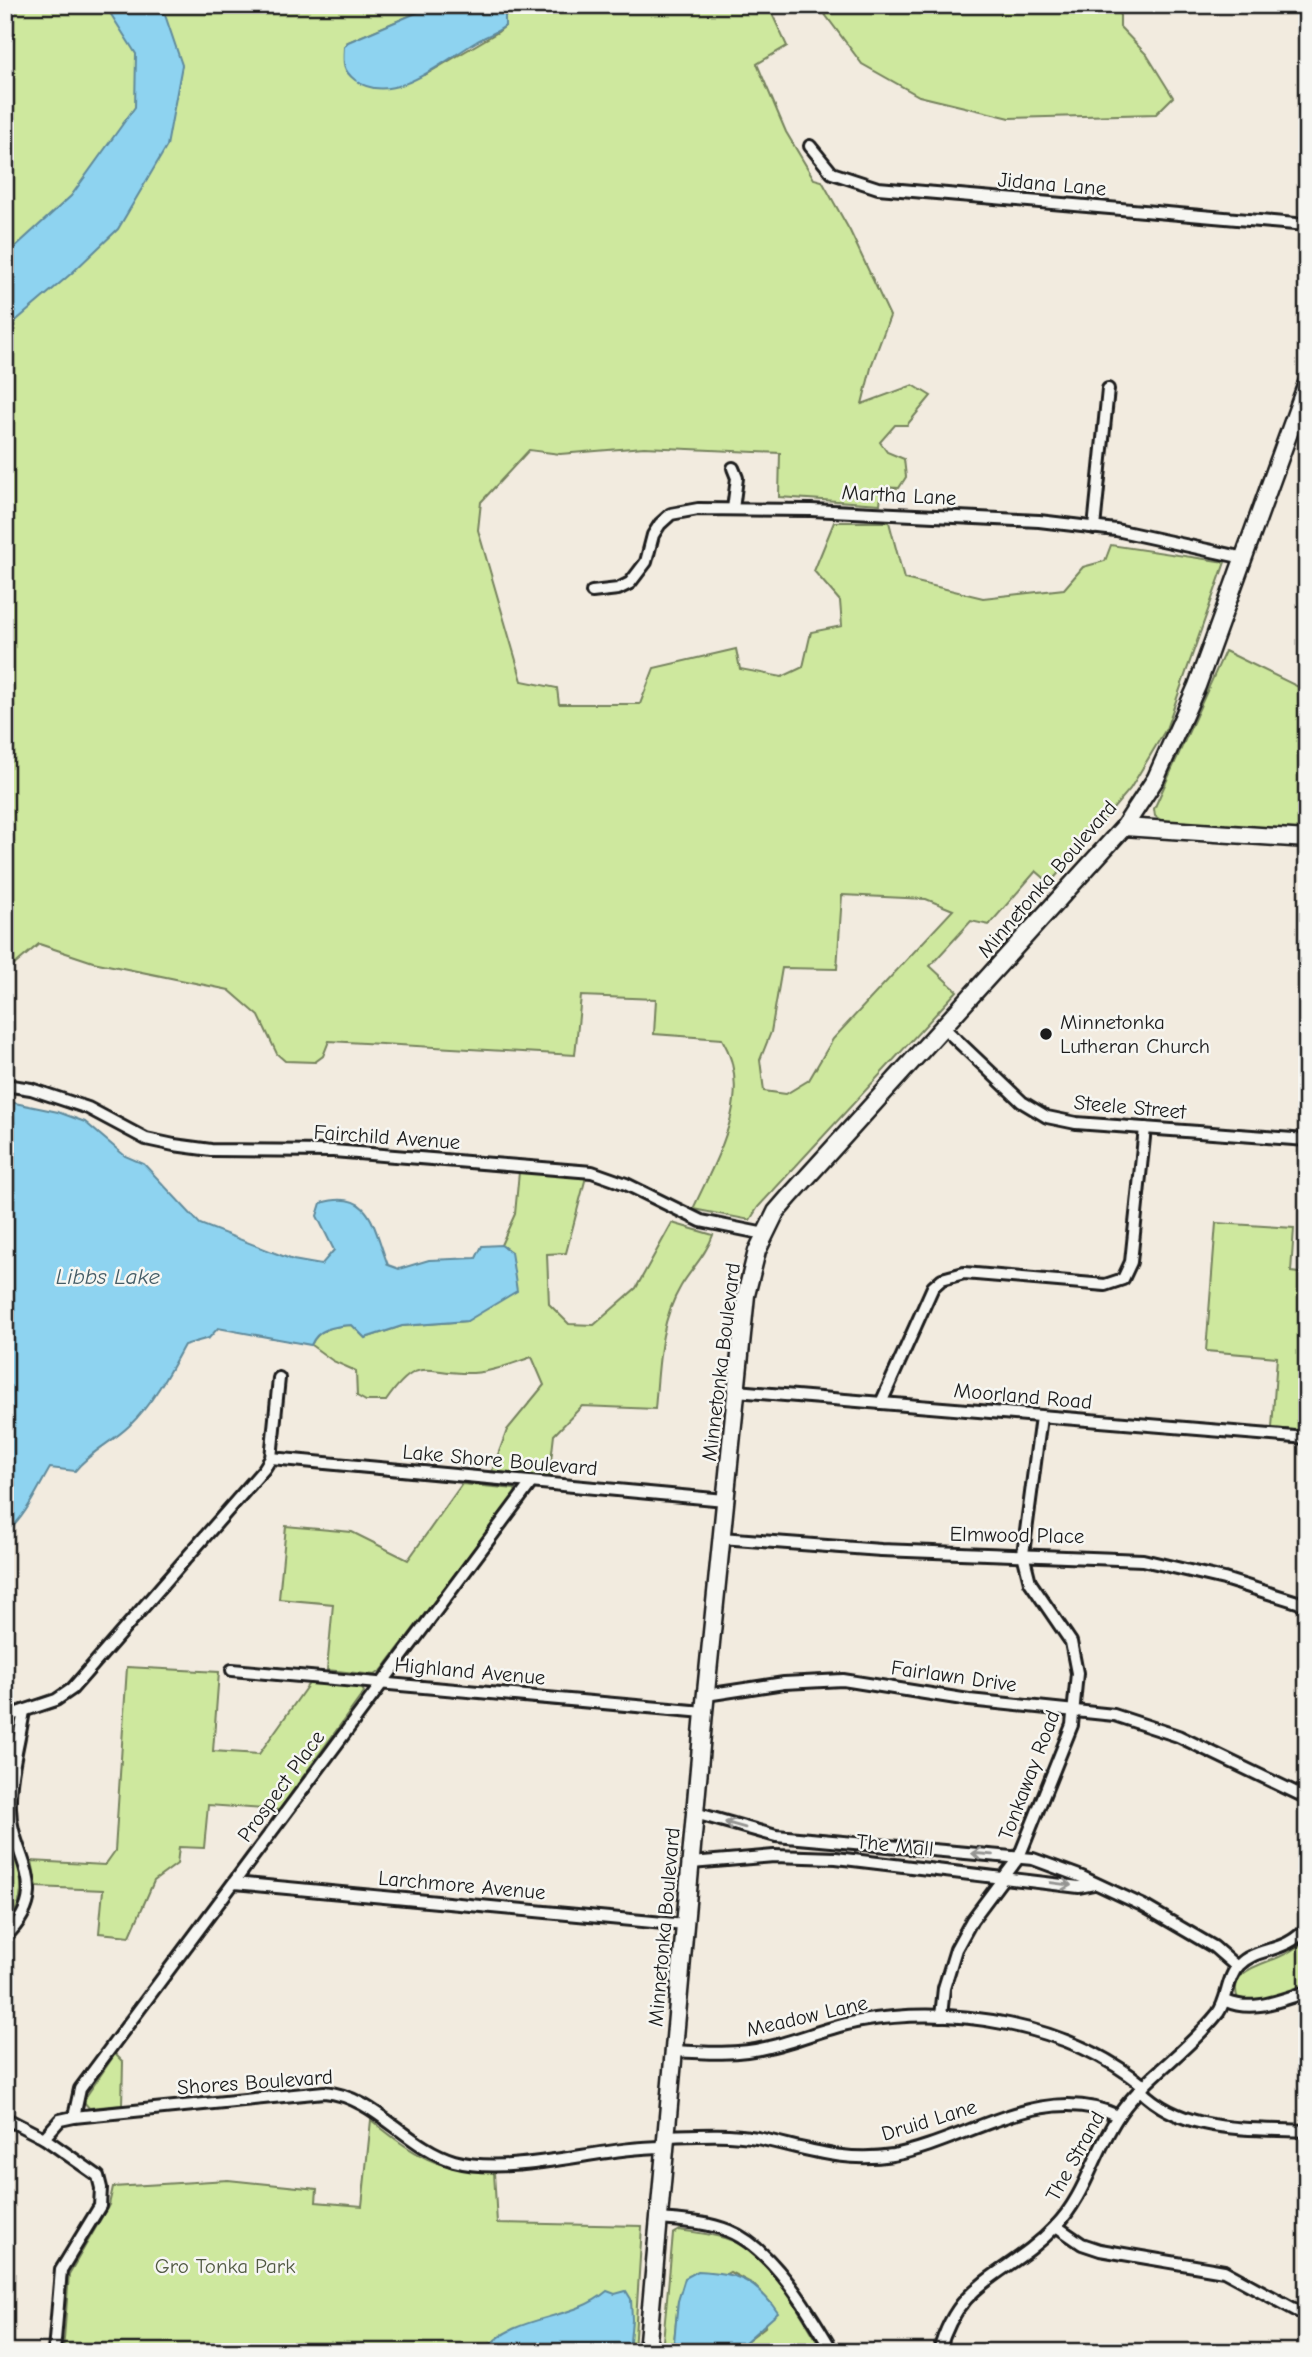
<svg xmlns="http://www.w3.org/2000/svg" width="1312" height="2357" font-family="'Comic Neue',sans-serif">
<rect width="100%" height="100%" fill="#f2ebdf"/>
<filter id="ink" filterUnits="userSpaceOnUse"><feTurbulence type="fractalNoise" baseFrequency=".0143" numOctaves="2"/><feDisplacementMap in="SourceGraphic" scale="14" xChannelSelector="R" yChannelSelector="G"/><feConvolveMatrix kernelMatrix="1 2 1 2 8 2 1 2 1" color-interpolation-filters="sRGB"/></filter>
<g filter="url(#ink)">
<g fill="#cee89e" stroke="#75825d" stroke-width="2" fill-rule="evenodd">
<path d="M5 5H435L348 42 425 75 498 32 505 26V5H768L787 46 757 64 786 132 814 179 822 181 850 231 890 316 872 364 862 404 913 385 931 396 907 425H895L880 442 887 452 904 459 906 477 899 488 882 487 880 504 779 497 780 453 644 447 560 454 529 450 481 502 478 530 522 681 557 688 559 704H640L654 668 736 649 740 669 782 677 803 667 811 632 842 626 840 601 814 571 834 522H889L904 579 983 598 1064 589 1083 567 1105 561 1111 545 1225 562 1166 729 1130 789 1050 883 1036 871 989 925 971 921 930 966 957 991 758 1207 750 1220 693 1209C717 1157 755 1094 722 1039L654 1034 656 999 581 996 575 1055 329 1041 323 1056 315 1062 285 1061 277 1054 259 1016 229 990 93 962 39 944 12 967 5 966ZM842 895 926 899 953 910 833 1039 809 1080 786 1094 764 1091 760 1060 771 1032 782 968 837 969Z"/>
<polygon points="818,5 1120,5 1120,27 1147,55 1173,97 1156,114 1010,118 919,96 862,64"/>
<polygon points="1225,651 1307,691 1307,831 1162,821 1155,816 1154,809"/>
<path d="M519 1172 586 1177 566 1253 547 1254 549 1304 569 1324 594 1325 636 1288 672 1223 713 1235C706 1255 692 1268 681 1286 659 1323 659 1366 655 1409L582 1406 554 1435 549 1478 492 1471 507 1430 544 1385 532 1357C513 1363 493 1372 473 1373 426 1375 419 1353 386 1401H366L357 1396 356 1371 333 1361 311 1345C318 1328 335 1326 352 1325L365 1338 402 1326 467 1321 511 1252 501 1245 515 1214Z"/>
<polygon points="1216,1223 1294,1228 1291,1272 1307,1274 1307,1431 1272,1428 1277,1357 1206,1351"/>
<polygon points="462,1484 515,1489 516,1493 382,1670 375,1675 327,1670 333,1604 279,1599 286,1526 352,1532 408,1560"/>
<polygon points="127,1667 219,1672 213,1751 259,1754 310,1682 361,1686 364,1692 279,1810 208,1805 204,1848 179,1847 177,1864 154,1881 130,1936 99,1933 103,1890 37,1887 32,1861 105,1865 115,1851"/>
<path d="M5 1835H10C20 1868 31 1898 5 1926Z"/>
<path d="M1307 1938V1987L1261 2000 1238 1999C1227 1971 1261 1965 1279 1957 1290 1953 1298 1946 1307 1938Z"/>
<polygon points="115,2054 123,2062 122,2105 89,2108 83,2101"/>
<path d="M371 2120C416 2156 435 2170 494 2172L497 2223 642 2226 634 2352H63L69 2274 109 2205 113 2187 228 2180 317 2189 316 2202 362 2206Z"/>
<path d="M680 2230C697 2233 716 2234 733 2241 767 2256 799 2310 817 2341L806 2352H742L744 2343 765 2327 770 2302 753 2284 730 2272 678 2301 673 2352H662L673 2234Z"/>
</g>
<g fill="#8ed3f0" stroke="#608a9b" stroke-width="2">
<polygon points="105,5 150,5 165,15 182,65 167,146 118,229 73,272 5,330 5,256 71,196 135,107 136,54"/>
<path d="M435 5H505V26C496 33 486 36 476 42 445 60 392 108 355 80 342 70 343 62 344 47L348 42Z"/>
<path d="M5 1101 58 1112 85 1122 125 1156 144 1164 200 1224 293 1260 321 1265 334 1250 317 1216 321 1203C372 1188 373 1228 388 1265L399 1269 429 1260 476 1258 482 1246 501 1245 511 1252 517 1291 467 1321 402 1326 365 1338 352 1325C335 1326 318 1328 311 1345L218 1328 209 1338 184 1345C169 1373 152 1404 129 1426 111 1443 91 1451 75 1471L50 1468C37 1490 25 1518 6 1533L5 1541Z"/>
<path d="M698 2271C737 2273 755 2279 778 2313L744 2343 742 2352H673L678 2301 685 2278Z"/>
<path d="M607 2291 615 2294 626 2291 631 2299 632 2320 629 2352H483C515 2312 570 2323 607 2291Z"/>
</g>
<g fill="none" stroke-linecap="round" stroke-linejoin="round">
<defs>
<g id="street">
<polyline points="810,146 832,173 878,188 1307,225"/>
<polyline points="733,468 737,478 733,509"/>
<polyline points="1094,528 1108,389"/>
<polyline points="592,592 618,589 630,583 646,562 653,535 660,524 671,514 698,509 811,510 1039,521 1116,530 1244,558"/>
<polyline points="943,1027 1022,1102 1047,1117 1076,1123 1307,1140"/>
<polyline points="5,1085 31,1089 88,1108 146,1139 174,1145 211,1150 333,1151 592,1172 626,1184 701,1221 765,1234"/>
<polyline points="736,1391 1307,1438"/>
<polyline points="881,1403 933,1287 942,1279 964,1273 1105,1285 1123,1279 1131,1262 1145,1128"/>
<polyline points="271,1458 725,1500"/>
<polyline points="721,1538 881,1550 1143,1560 1224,1579 1307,1605"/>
<polyline points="232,1670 704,1712"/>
<polyline points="706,1695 784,1683 843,1680 969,1700 1114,1715 1178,1736 1307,1798"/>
<polyline points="5,1717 56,1700 72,1689 264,1469 271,1458 279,1378"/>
<polyline points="695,1813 776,1836 1033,1859 1082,1877 1142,1905 1214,1947 1237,1967"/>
<polyline points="691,1863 774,1856 836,1858 1079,1887 1094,1884"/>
<polyline points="234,1883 685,1925"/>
<path d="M5 1937C56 1888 10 1857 10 1807 9 1775 19 1742 24 1711"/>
<path d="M1226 2001C1253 2013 1280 2000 1307 1992"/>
<polyline points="941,2016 944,1988 956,1949 972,1920 1019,1857 1072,1725 1077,1673 1071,1642 1030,1582 1023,1554 1041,1417"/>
<path d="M674 2051C706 2053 738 2055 769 2047 800 2040 830 2026 861 2021 955 2005 1069 2024 1144 2086"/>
<path d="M1140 2090C1184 2134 1248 2128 1307 2131"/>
<polyline points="74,2117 80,2089 531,1483"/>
<polyline points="5,2118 44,2138 98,2176 101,2188 100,2206 61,2270 54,2352"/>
<path d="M667 2136C697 2135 728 2133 757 2138 806 2148 842 2163 893 2155 965 2142 1044 2080 1118 2116"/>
<path d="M44 2138 60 2120 74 2117 324 2092C375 2096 406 2147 454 2161 512 2177 603 2146 666 2147"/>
<path d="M660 2219C683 2221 707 2222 729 2231 772 2248 810 2313 833 2352"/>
<polyline points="1056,2226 1082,2244 1100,2250 1224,2271 1307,2316"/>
<path d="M939 2352C958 2279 1008 2276 1055 2227 1086 2196 1095 2148 1121 2112 1148 2075 1189 2050 1218 2013 1228 1999 1227 1977 1239 1965 1257 1946 1286 1954 1307 1927"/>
</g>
<g id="secondary">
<polyline points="1124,827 1307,839"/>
<polyline points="647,2352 704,1712 746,1295 757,1251 776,1212 789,1197 1124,827 1156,778 1197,686 1307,383"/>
</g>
</defs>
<use href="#street" stroke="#1c1c1c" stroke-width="16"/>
<use href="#secondary" stroke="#1c1c1c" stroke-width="21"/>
<use href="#street" stroke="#f6f6f2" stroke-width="10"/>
<use href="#secondary" stroke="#f6f6f2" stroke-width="16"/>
</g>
<defs><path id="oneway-shaft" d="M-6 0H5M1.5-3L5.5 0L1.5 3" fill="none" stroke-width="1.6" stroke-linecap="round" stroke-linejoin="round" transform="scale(1.75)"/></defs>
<g stroke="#949492">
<use href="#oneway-shaft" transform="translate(735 1825) rotate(-164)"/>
<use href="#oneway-shaft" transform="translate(982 1854) rotate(-175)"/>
<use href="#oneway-shaft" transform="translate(1061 1884) rotate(8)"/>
</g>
</g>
<circle fill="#1c1c1c" stroke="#f6f6f2" stroke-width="2.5" cx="1046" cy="1034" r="7"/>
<g text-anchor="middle" stroke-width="5" stroke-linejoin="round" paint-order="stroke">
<g font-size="21" fill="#1c1c1c" stroke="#f6f6f2">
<text transform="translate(1052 184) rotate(5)" y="7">Jidana Lane</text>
<text transform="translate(899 495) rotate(3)" y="7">Martha Lane</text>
<text transform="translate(1047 879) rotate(-49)" y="7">Minnetonka Boulevard</text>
<text transform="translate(1130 1107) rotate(5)" y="7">Steele Street</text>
<text transform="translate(387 1137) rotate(4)" y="7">Fairchild Avenue</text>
<text transform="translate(721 1362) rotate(-83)" y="7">Minnetonka Boulevard</text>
<text transform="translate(1023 1396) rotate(5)" y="7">Moorland Road</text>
<text transform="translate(500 1460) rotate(5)" y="7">Lake Shore Boulevard</text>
<text transform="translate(1017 1535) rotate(1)" y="7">Elmwood Place</text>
<text transform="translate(470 1671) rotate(5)" y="7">Highland Avenue</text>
<text transform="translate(954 1676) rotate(8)" y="7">Fairlawn Drive</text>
<text transform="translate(1029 1775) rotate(-69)" y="7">Tonkaway Road</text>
<text transform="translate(281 1786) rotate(-54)" y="7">Prospect Place</text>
<text transform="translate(895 1845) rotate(6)" y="7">The Mall</text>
<text transform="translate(462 1885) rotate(5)" y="7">Larchmore Avenue</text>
<text transform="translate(664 1927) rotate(-85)" y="7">Minnetonka Boulevard</text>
<text transform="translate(807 2016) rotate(-13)" y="7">Meadow Lane</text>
<text transform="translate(255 2082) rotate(-4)" y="7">Shores Boulevard</text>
<text transform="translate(929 2120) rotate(-17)" y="7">Druid Lane</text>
<text transform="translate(1075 2156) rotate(-61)" y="7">The Strand</text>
</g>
<g font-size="21" fill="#1c1c1c" stroke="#f6f6f2" text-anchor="start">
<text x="1060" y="1029">Minnetonka<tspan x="1060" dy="24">Lutheran Church</tspan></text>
</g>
<g font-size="21" fill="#515943" stroke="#f6f6f2">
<text x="225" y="2273">Gro Tonka Park</text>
</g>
<g font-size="23" font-style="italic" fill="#445c66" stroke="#f6f6f2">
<text x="108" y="1284">Libbs Lake</text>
</g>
</g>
<rect width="1312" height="2357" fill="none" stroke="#f6f6f2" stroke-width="28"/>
<rect x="14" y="14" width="1284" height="2329" fill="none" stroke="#1c1c1c" stroke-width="2.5" filter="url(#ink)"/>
</svg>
